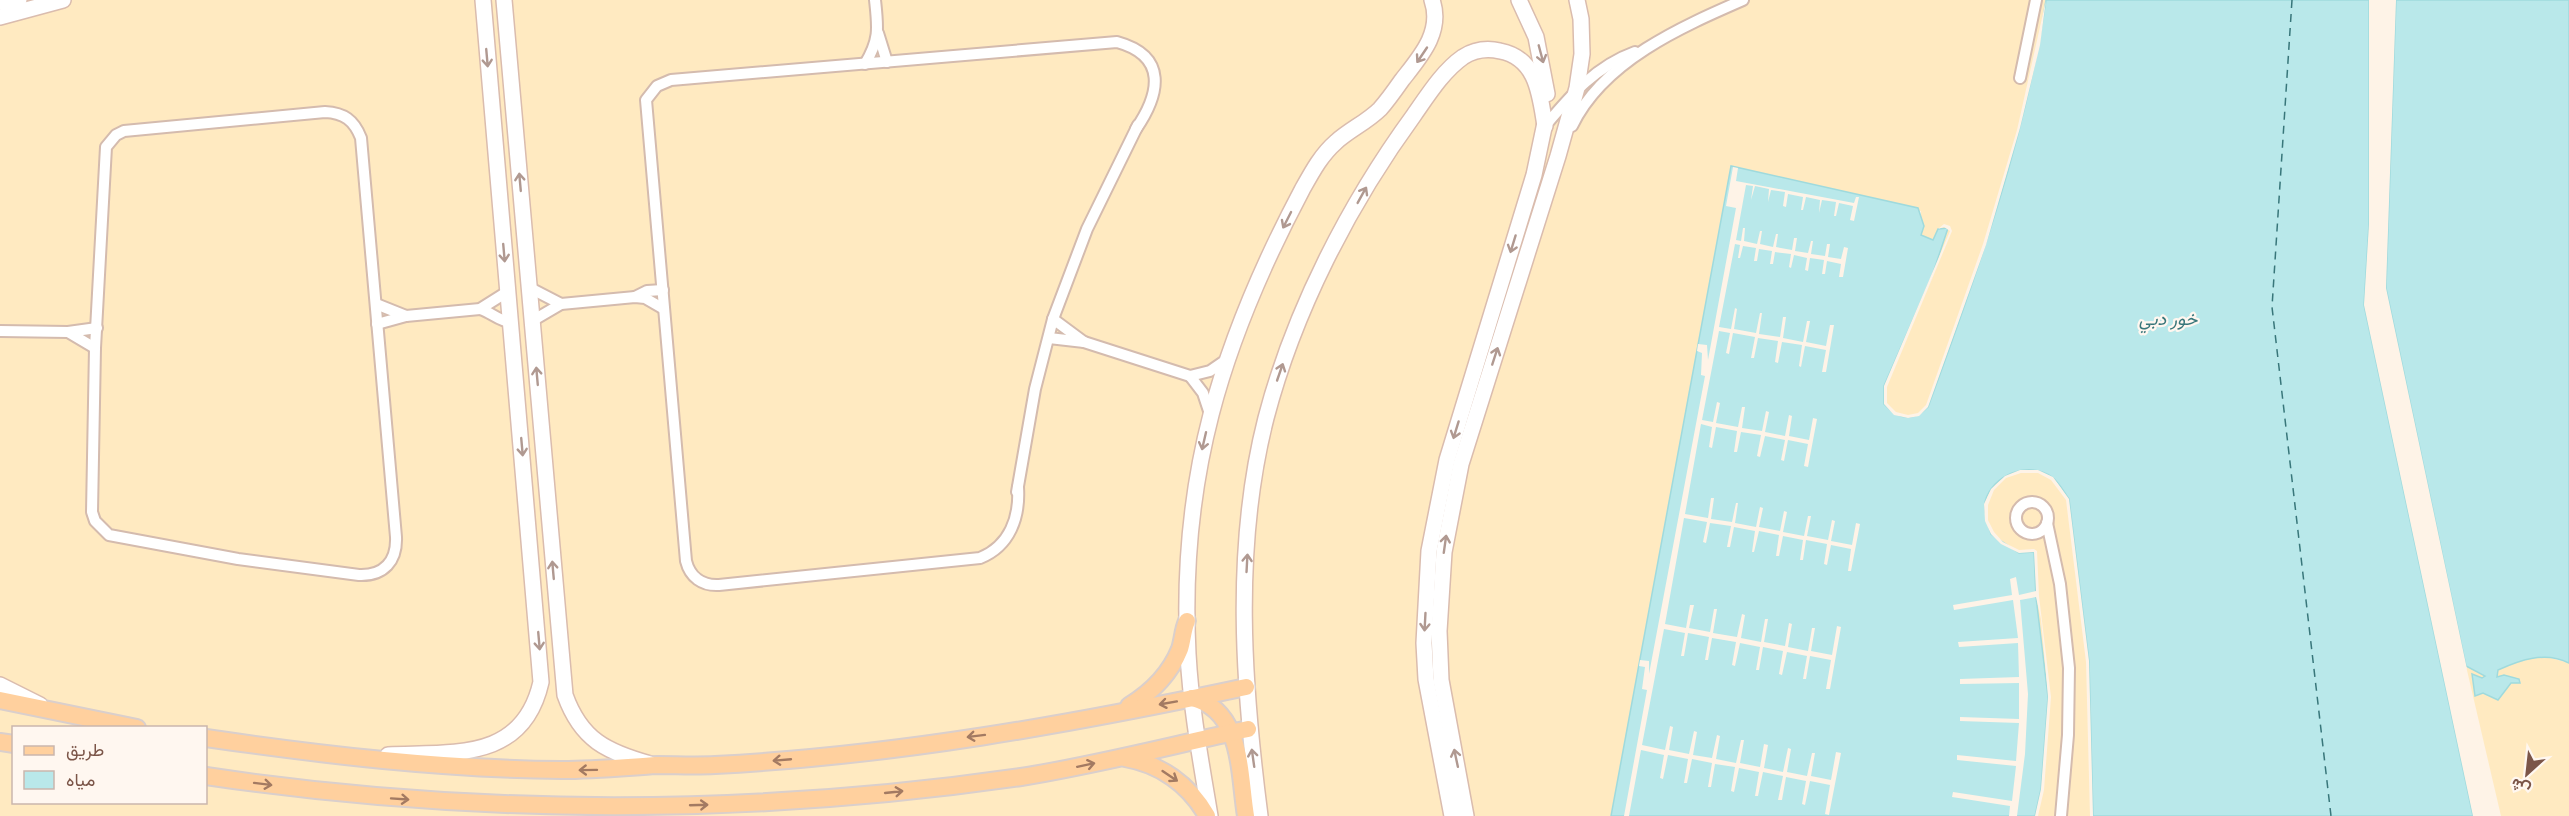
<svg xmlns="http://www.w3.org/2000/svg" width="2569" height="816" font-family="Arial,Vazirmatn,sans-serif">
<rect width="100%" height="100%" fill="#fef3e7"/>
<g fill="#ffeac1" fill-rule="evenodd">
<path d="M0 0H2046L2020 128 1986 245 1928 407 1919 416 1894 415 1884 404V386L1934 240 1920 235 1921 211 1731 167 1611 816H0ZM14 728H206V802H14Z"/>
<path d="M2020 470C2049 471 2053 477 2069 499L2089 661 2093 816H2035L2041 789 2019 553 1991 534C1983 499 1982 484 2020 470Z"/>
<path d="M2543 656 2569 663V816H2501L2466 666 2485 676 2482 678 2472 675 2475 696 2483 693 2498 700 2511 683H2520L2519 679 2504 675 2497 677 2495 674C2505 661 2528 659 2543 656Z"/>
</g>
<g fill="#b9e8ea" stroke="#9fdadd" stroke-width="1.5">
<path d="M2046 0H2369V224L2364 305 2473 816H2093L2089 661 2069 499C2064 492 2059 482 2052 477 2028 460 1992 475 1985 502 1983 511 1989 525 1991 534L2019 553 2034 552 2036 597 2048 697 2041 789 2035 816H1611L1731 166 1918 208 1924 226 1921 235 1933 240 1938 229 1948 228 1932 276 1884 386V404C1899 420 1913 422 1928 407 1977 274 2025 140 2046 0Z"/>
<path d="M2396 0H2569V663C2545 651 2520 660 2498 670L2497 677 2504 675 2519 679 2520 683H2511L2498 700 2483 693 2475 696 2472 674 2482 678 2485 676 2466 666 2386 288Z"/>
</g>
<g fill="#fef3e7">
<polygon points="2046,0 2040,45 2020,128 1986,245 1928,407 1919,416 1908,418 1894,415 1884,404 1884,386 1950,231 1944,227 1938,229 1944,224 1950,226 1952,231 1887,387 1887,403 1896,412 1908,415 1918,413 1926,405 1983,244 2017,130"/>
<polygon points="2369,0 2372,0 2372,224 2367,305 2476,816 2473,816 2364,305 2369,224"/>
<polygon points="2393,0 2396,0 2386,288 2467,669 2463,667 2458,643 2383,288"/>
<polygon points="1733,167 1738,168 1736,181 1854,203 1856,197 1859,197 1854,221 1850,220 1853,206 1839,203 1836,216 1834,216 1836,202 1822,200 1819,213 1820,200 1806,197 1803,210 1801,210 1803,197 1788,194 1786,207 1783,206 1785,192 1771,190 1768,202 1769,189 1755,186 1751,200 1753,186 1746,185 1736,240 1741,241 1743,228 1745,228 1744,241 1757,244 1760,231 1762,231 1760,244 1773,247 1776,234 1778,234 1776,247 1792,250 1794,238 1797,238 1795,251 1808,253 1811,241 1813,241 1811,254 1825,256 1827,244 1830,244 1828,257 1841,259 1844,247 1848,248 1843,277 1839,277 1841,264 1827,261 1825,274 1822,274 1824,260 1810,258 1808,271 1805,270 1807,258 1794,255 1791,268 1789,267 1791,254 1775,252 1773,264 1770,264 1772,251 1759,249 1757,261 1754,261 1756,248 1743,246 1740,258 1738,258 1740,245 1735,244 1719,327 1731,329 1735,308 1737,309 1734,329 1756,333 1760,313 1762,313 1759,334 1780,337 1783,317 1786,317 1783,338 1803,342 1807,321 1810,321 1806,342 1826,346 1830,325 1834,325 1826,372 1822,372 1826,350 1805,346 1801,367 1799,366 1802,345 1782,342 1778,363 1775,362 1778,341 1758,338 1754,358 1751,358 1755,337 1733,333 1729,354 1726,353 1730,333 1719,331 1702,420 1713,422 1717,402 1720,403 1716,423 1738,427 1742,407 1745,407 1742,428 1762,431 1766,411 1769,412 1765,432 1785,436 1789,415 1792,416 1789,436 1809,440 1813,418 1817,419 1808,467 1804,466 1808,444 1788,440 1784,461 1781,460 1785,440 1765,436 1760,457 1757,456 1761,435 1741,432 1737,452 1734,452 1737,431 1716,427 1712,448 1709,447 1712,427 1701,424 1685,514 1708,518 1711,498 1714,498 1711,519 1732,522 1736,503 1738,503 1735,523 1756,527 1760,507 1763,508 1759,527 1780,531 1784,511 1787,512 1783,532 1804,536 1808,516 1811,516 1807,536 1828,540 1832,520 1835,521 1831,541 1852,545 1856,523 1860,524 1851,571 1848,571 1851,549 1831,545 1827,565 1824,564 1827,544 1806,540 1803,560 1800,560 1803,540 1783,536 1779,556 1776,556 1779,535 1759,531 1754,552 1752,552 1755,531 1734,527 1730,547 1727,547 1731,526 1710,523 1706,543 1703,542 1707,522 1684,518 1665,624 1686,628 1690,605 1694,605 1689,628 1710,632 1714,609 1717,609 1713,633 1737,637 1742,614 1745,615 1741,638 1761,642 1765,619 1768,619 1764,642 1785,646 1789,623 1792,624 1788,647 1808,651 1812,628 1815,628 1811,651 1832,655 1837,626 1841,627 1830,689 1826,689 1831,660 1810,656 1806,679 1803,679 1807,656 1787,652 1782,675 1779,674 1783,651 1763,647 1759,670 1756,670 1760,647 1740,643 1735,666 1732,665 1736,642 1712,638 1708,660 1705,660 1709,637 1688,633 1684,656 1681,656 1685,633 1664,629 1642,745 1665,750 1670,726 1673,727 1669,750 1689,754 1694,731 1697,732 1693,755 1712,758 1717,735 1720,736 1716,759 1736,763 1741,740 1744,740 1740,763 1760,767 1764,744 1768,745 1764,768 1783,772 1788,748 1791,749 1787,772 1807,776 1812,753 1815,753 1811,776 1831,780 1836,752 1841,753 1829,815 1825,814 1830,785 1810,781 1805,805 1802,804 1806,781 1786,777 1782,800 1778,800 1783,776 1763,772 1758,796 1755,796 1759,772 1739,768 1734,792 1731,791 1735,767 1715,764 1711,787 1708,787 1712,763 1692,759 1687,783 1684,783 1688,759 1668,755 1663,779 1660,778 1664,755 1641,750 1629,816 1624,816 1647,690 1642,689 1645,667 1639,666 1640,660 1649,661 1649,674 1705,376 1701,375 1702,353 1697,351 1698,344 1707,345 1708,360 1736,208 1726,206"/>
<polygon points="2020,470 2038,470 2053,477 2069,499 2089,661 2093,816 2090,816 2086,662 2066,500 2051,480 2038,473 2021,473 2006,478 1994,490 1988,505 1988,520 1994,532 2003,542 2019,550 2034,549 2037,551 2039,596 2051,697 2044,790 2038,816 2035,816 2041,789 2048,697 2041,619 2036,597 2020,600 2028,694 2025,754 2017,816 2009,816 2010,806 1952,797 1953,792 2012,801 2016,766 1957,760 1957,755 2016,761 2019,723 1960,721 1960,717 2019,719 2019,683 1960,684 1960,679 2019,677 2018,643 1959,647 1958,642 2018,638 2013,600 1954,610 1953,605 2012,595 2010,579 2016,577 2019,595 2036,591 2034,552 2019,553 2001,544 1991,534 1985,521 1984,504 1991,489 2005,476"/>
</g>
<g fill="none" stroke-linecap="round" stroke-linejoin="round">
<polyline stroke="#38767a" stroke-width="1.5" stroke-dasharray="8 6" stroke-linecap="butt" points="2292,0 2272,307 2331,816"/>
<defs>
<g id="street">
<polyline points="878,33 887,62"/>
<path d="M865 64C880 39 878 28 875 0"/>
<polyline points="2020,78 2036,0"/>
<path d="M325 112C344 113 354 120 361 138L396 537C397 561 384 576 359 575L238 559 109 535 95 521 92 512 95 348 106 147 116 135 124 131Z"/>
<path d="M1545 126C1571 95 1596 66 1635 52"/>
<path d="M1572 126C1603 61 1681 27 1743 0"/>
<polyline points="530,288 561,304"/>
<polyline points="635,297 647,291 663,290"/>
<polyline points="376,304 406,316"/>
<path d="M480 309C491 312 500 322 511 322"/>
<polyline points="1053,319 1084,342 1190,376 1210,371 1226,360"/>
<polyline points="532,321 561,304 635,297 645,298 664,309"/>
<polyline points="377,324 406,316 480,309 507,292"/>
<polyline points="0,331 68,332 97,328"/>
<polyline points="68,332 95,348"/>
<polyline points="1049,338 1084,342"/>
<polyline points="1190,376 1203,393 1210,414"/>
<path d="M1018 487C1020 517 1010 546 980 558L719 585C702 586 690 577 686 561L646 100 657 86 671 80 1117 42C1168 56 1160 94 1136 129"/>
<polyline points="1017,492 1035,389 1053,319 1087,229 1138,125"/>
<circle cx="2032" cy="518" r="16"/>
<polyline points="2047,523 2060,584 2069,668 2068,735 2061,816"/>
</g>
<g id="secondary">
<path d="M504 0 565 695C581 740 607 752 650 764"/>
<polyline points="1519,0 1536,37 1547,94"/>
<polyline points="0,2 19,0"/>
<polyline points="0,17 63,0"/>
<polyline points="0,685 40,705"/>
<path d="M388 755C453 752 523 762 541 682L483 0"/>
<path d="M1210 816C1201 762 1191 709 1188 654 1179 479 1221 343 1302 190 1312 172 1321 155 1336 142 1349 130 1367 122 1380 109 1388 100 1395 90 1402 80 1420 57 1443 32 1432 0"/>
<path d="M1260 816C1243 685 1233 547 1266 418 1294 311 1349 204 1414 115 1428 95 1443 71 1463 57 1474 50 1487 48 1500 51 1537 58 1540 95 1545 126"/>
<polyline points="1452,816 1426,679 1424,643 1429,551 1447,460 1534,175 1546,118"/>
<polyline points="1466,816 1441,680 1439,631 1444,552 1461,464 1558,156 1577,88 1582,54 1581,19 1577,0"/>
</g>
<g id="primary">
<path d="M1192 698C1243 710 1239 774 1246 816"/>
<polyline points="0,700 137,728"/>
<path d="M1129 706C1152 692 1170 674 1180 649 1183 640 1183 630 1187 621"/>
<path d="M206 738C323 755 443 769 562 770 594 770 625 767 657 765 676 765 695 766 715 765 893 756 1072 724 1246 687"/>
<polyline points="0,742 14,744"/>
<path d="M1125 758C1160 764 1189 784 1207 816"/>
<path d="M206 776C474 816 752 816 1021 777 1097 765 1173 745 1248 729"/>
</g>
</defs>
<use href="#street" stroke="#d4bbae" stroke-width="14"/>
<use href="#secondary" stroke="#dabcae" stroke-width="18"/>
<use href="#primary" stroke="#dacfcc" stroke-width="20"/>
<use href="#street" stroke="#fff" stroke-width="10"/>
<use href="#secondary" stroke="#fff" stroke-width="15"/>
<use href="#primary" stroke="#ffd09e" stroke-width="16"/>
</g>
<defs><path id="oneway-shaft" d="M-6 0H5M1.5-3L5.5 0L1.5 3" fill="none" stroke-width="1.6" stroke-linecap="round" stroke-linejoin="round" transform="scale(1.5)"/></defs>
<g stroke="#b09991">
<use href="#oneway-shaft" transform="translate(1541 54) rotate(75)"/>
<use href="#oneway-shaft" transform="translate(1422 55) rotate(124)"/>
<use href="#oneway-shaft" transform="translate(487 58) rotate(85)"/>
<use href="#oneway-shaft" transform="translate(520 182) rotate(-95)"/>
<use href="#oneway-shaft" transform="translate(1362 195) rotate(-61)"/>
<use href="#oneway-shaft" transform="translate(1287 220) rotate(117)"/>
<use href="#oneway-shaft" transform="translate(1513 244) rotate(107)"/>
<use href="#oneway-shaft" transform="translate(504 253) rotate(85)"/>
<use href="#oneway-shaft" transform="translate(1495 356) rotate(-72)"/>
<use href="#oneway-shaft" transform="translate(1280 372) rotate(-71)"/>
<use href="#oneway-shaft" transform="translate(537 376) rotate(-95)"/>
<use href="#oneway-shaft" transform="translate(1456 430) rotate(107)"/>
<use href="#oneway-shaft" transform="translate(1204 441) rotate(103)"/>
<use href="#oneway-shaft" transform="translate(522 447) rotate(85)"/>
<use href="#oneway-shaft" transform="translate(1445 544) rotate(-82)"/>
<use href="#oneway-shaft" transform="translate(1247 563) rotate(-87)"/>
<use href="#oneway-shaft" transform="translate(553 570) rotate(-95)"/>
<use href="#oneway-shaft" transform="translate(1425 622) rotate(93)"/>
<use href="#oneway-shaft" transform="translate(539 641) rotate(85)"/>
<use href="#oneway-shaft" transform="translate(1253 758) rotate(-98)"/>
<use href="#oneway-shaft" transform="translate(1456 758) rotate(-102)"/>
</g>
<g stroke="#a37a62">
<use href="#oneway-shaft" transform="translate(1168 703) rotate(170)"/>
<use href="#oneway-shaft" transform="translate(976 736) rotate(173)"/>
<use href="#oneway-shaft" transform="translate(782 760) rotate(175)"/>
<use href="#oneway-shaft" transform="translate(1086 765) rotate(-12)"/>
<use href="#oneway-shaft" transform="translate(588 770) rotate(179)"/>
<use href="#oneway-shaft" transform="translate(1170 776) rotate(34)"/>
<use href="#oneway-shaft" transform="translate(263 784) rotate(7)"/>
<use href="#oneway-shaft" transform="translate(894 792) rotate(-6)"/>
<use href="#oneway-shaft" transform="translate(400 799) rotate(4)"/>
<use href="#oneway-shaft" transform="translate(699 805) rotate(-2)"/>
</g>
<g text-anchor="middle" stroke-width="4.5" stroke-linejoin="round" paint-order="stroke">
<g font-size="18" font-style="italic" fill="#38767a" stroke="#fff7f0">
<text x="2168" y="325">خور دبي</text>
</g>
</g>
<rect x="12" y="726" width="195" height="78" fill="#fff7f0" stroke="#cab6ad" stroke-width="1.5"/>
<rect x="24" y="746" width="30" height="9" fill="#ffd09e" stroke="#cab6ad" stroke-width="1.5"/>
<text x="66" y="756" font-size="18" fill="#7b5548">طريق</text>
<rect x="24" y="771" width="30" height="18" fill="#b9e8ea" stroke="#cab6ad" stroke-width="1.5"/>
<text x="66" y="786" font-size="18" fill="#7b5548">مياه</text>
<g transform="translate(2527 774) rotate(207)" stroke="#fff7f0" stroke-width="4.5" paint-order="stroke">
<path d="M0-4.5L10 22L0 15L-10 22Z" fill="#7b5548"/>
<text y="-9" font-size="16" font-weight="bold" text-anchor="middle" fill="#7b5548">ش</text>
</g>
</svg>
